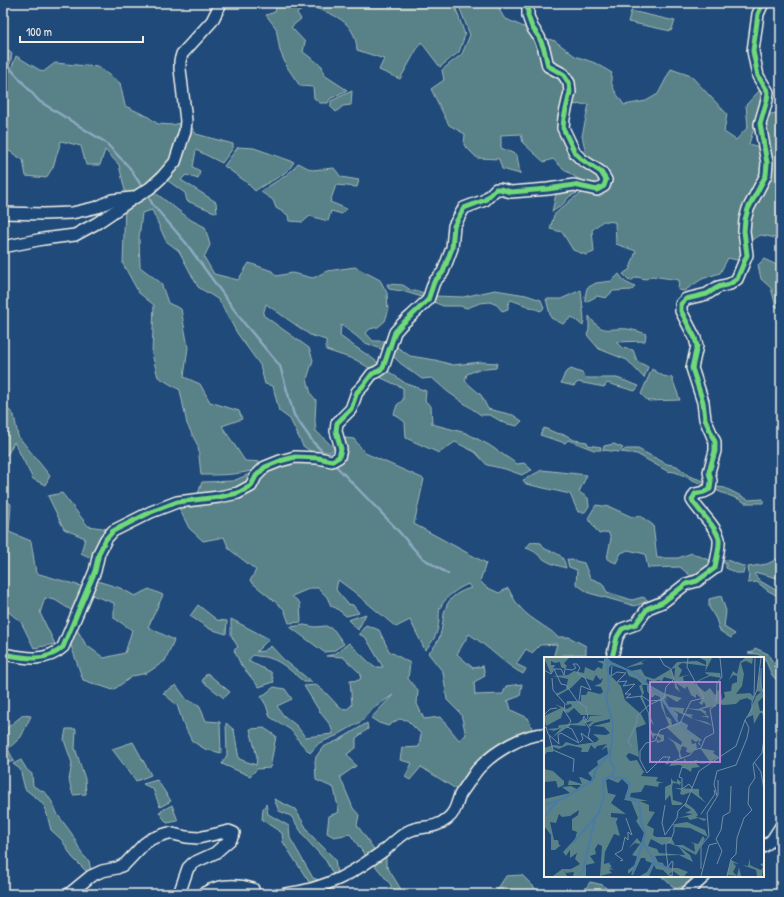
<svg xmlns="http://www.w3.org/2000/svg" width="784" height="897" font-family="'Patrick Hand',sans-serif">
<rect width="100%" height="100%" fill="#1f4a7a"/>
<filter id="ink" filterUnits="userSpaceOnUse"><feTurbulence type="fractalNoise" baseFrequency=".025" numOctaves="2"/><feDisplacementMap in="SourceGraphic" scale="8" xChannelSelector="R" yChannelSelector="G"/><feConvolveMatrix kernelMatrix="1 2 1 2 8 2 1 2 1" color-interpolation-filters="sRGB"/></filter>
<g filter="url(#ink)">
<g fill="#588188" stroke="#a6b9b8">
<path d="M277 3H443L455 6 465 35 459 52 440 67 421 42 400 79 379 70 384 59 357 50C356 21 332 13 308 6L297 13 301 19 291 27 305 42 303 52 322 66 324 75 347 90 330 99 328 103H320L314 98 313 87 300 86 287 67 280 51 276 28 266 15 275 12Z"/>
<path d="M480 3H509L499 9 504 18 528 29 567 83 563 133 600 175 601 183 596 187C579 181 566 172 553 159L544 162 523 143 521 134 501 135V148L517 155 520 174 502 169 499 159 477 158 464 145 465 134 449 125 431 89 444 80 442 70 462 54 470 35 459 6Z"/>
<polygon points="631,11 675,21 671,31 628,22"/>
<path d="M542 37 555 41 575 56 595 63 612 73C608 85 618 95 624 105L646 101 658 94 671 69 691 76 727 114 724 132 736 140 748 127 746 105 761 89 765 100 757 125 754 128 749 144 762 148 765 162 756 188 744 254 741 261 728 258 720 273 702 279 684 291 678 290 679 280 652 276 646 279 637 277 630 281 623 274 630 269 636 251 616 244 615 222 603 221 592 230 594 252 586 255 573 250 562 232 550 229 554 215 572 199 579 195 585 190 607 180 580 156 586 153 582 136 589 104 570 105 572 92 552 65Z"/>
<polygon points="3,45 12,54 10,64 5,70 3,69"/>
<polygon points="16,56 43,72 55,63 98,67 120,83 125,106 147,116 158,124 173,125 183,122 173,162 134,195 126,195 119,165 105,150 100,165 86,165 81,146 61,141 53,167 46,178 26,176 23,160 3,147 3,72 10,72"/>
<polygon points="352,91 351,105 343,106 336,112 330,106 331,105 331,101"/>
<polygon points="781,112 781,239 761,235 749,241 750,219 767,179 764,135 766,115"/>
<polygon points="189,123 196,134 233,144 233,148 222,163 196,150 193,167 200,171 198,179 186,175 181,180 216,202 217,213 187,201 185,193 164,178"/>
<path d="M238 147 254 148 294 162C285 178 269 180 255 191L245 181 224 166Z"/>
<path d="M298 163 312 170 334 168 341 177 359 180 357 187 336 185 330 202 347 209 342 214 331 211 328 221 310 216 303 222 289 221 288 215 276 208 273 200 261 192C273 181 287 179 298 163Z"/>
<polygon points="557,189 582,189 578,193 570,196 562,205 552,212"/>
<path d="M153 191 191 220 205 227 210 245 204 257 214 274 238 280 249 263 272 271 276 276 292 273 313 278 327 271 355 267 380 280 387 293 388 312 385 321 378 327 370 329 366 333 373 341H390L386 351 363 342 355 335 341 325 340 336C353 346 367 354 380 364L371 369 356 360 326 350V340L310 335 266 304 263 315 309 348 313 360 307 379 311 394 316 400 315 421 316 431 334 448 331 452H312L303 446 290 419 279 411 273 386 265 384 260 365 237 333 219 300 198 287 179 251 166 241 152 210 142 213 139 238 140 267 161 283 168 303 181 309 188 347 184 377 200 384 210 402 239 411 242 419 222 426 245 461 265 462C256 476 217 475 201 475L198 446 187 424 180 390 158 377 152 354 154 305 139 293 123 264 125 206Z"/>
<polygon points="764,259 781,267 781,307 776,307 771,288 761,279 758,265"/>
<polygon points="619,274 625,282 635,287 632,290 613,291 606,298 597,296 586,302 585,297 587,288 596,283 612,281"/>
<polygon points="387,284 403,285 412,291 418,291 429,295 425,298 402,291 389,289"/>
<polygon points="495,290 526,295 541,300 544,308 541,311 511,300 508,304 508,309 502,311 497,305 490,302 480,303 467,308 460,306 443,306 431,301 434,296 463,297"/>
<polygon points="581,290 584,319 583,326 572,317 563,324 551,318 546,299 561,299"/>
<path d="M589 316C603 336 609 327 628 329 634 330 641 332 646 334L645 341 616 342 622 348 633 350 637 361 648 367 644 378 627 360 599 349 587 335 589 330Z"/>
<polygon points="394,345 410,356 435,360 453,365 481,362 497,363 496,368 477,370 467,374 465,381 481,395 488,409 513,415 522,421 517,426 504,423 490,415 481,415 448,392 432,378 422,379 400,363 391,354"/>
<polygon points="385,369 405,383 426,391 425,401 431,406 432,424 466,433 489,445 517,464 524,463 532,470 525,473 522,475 505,469 487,465 475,452 455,442 439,453 406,438 405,422 394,414 397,405 403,400 403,388 375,375"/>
<polygon points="571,369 582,373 586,378 617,378 639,386 635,391 607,383 604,387 578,382 574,386 561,383 565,373"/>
<polygon points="652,369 663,376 672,378 680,400 648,401 641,394"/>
<polygon points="3,404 14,415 18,436 50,476 45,485 33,479 14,442 8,454 3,457"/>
<polygon points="544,428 556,433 566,435 574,440 587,442 588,445 601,447 601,450 594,450 568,440 565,443 540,435"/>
<path d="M339 437 354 439 365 453 424 479 414 524 486 563 480 581 486 587 499 593 508 588C518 608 524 613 542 625 547 629 553 631 557 637H569L586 646V654L561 655 559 658H553L557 644 540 645 532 653 526 649 516 664 526 669 523 674C504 664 488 646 469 634L457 654 473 668 483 666 485 676 474 682 475 695 503 694 506 686 522 684 520 696 507 701 509 702 511 710 528 718 533 731 463 782 456 789 421 767 410 780 405 777 412 763 400 760 402 748 419 747 421 734 407 720 399 719 388 726 379 723 371 718 393 695 371 710 362 721 336 736 319 743 310 753 299 741 291 730 270 717 266 705 261 697 274 687 285 689 292 699 277 706 283 715 297 726 305 737 333 734 331 726 320 712 304 686 316 685 326 693 340 708 347 709 352 705 350 681 360 680 361 674 343 657 326 656 335 654 349 643 374 667H383L366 638 359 634 366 625 379 630 389 651 410 663 408 679 418 690 417 704 424 719 440 717 459 740 466 735 461 714 447 700 443 672 428 653C455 631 428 600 471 588L468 584C457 589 446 596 440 608 439 611 439 616 439 620 438 633 434 641 425 650L410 620 396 627 353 591 338 580 336 590 348 604 353 605 359 613 346 616 336 608 331 606 327 597 318 588H311L292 596 300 603 301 622 289 623 284 609 250 581 256 570 229 549 224 537 203 541 189 528 178 506 221 502 259 478 267 470 295 460 335 464Z"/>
<polygon points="614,444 623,448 619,452 603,450 604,446"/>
<polygon points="626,449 638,449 667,464 677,466 689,476 707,482 706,486 675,472 667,471 637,454 621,452"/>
<polygon points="542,470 587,475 579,492 588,498 589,506 585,512 578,512 570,494 526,484 523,480"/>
<polygon points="252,473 249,485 197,497 202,482 233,481"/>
<polygon points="717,487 725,488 749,500 763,499 763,503 745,503 741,500 715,490"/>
<polygon points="62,493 88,526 109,529 95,560 81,553 85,538 64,529 48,496"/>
<polygon points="3,498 11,504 9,532 31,541 36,573 84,587 74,612 55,600 45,598 40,613 55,644 34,648 21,622 6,610 3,595"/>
<polygon points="596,505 610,507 632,517 640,516 653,525 657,558 678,558 692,553 711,561 708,570 692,577 680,567 648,568 645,554 628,550 621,553 616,563 607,559 611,538 608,532 599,534 588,518"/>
<path d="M531 542 541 543 545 549C557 554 563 553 566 568 559 566 551 564 545 560 537 555 536 551 526 548Z"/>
<polygon points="781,557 781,579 758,573 754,574 760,581 781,593 781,598 767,590 757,582 748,583 749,574 748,567 767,564"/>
<polygon points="567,559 584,563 590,578 602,583 607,592 632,600 643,597 649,601 635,606 589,593 576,584 577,570 569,567"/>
<polygon points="727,560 745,567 743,573 736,573 726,568 726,564 721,561"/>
<polygon points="94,580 120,588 135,596 149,589 163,595 148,627 174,640 165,661 147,673 133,676 113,690 83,680 69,640 75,626 86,645 104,658 125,653 132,630 114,618 114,603 89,594"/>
<polygon points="721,596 726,611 724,627 735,634 731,638 720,631 716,619 709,607 709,599"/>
<polygon points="198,605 217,620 227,621 226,634 210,629 190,616"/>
<polygon points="366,614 358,630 348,620"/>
<path d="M231 619 269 639 256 652 264 651 271 646 283 659 312 682H304C294 674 282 661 269 658 263 656 259 657 253 655L248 661 271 672 274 682 259 687 241 665 234 650 238 647 231 635Z"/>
<polygon points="304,625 315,627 326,626 334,630 344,644 333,651 324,652 290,627"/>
<polygon points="755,648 768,654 772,661 781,664 781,668 773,666 781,676 781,685 772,675 765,659 758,654 748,653 753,652"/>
<polygon points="207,673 230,692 224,698 202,681"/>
<polygon points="176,685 187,700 199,705 206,721 220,722 221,753 205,749 192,741 183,723 177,705 163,693"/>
<polygon points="23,715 31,716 21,737 8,749 14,761 7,763 3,759 3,731"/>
<polygon points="226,723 234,730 239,759 256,765 257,757 250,729 264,728 276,736 270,768 257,769 250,776 222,764 227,755"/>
<polygon points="367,723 368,729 356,738 356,748 347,754 356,766 340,777 353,808 359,815 357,825 376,852 367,858 350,834 334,837 327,833 329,816 339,812 334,788 316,780 315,761 316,757 323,747 339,740"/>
<polygon points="66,729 76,729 75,748 85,779 86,794 73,795 69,780 72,763 64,740"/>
<polygon points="133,742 151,775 136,781 112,749"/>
<polygon points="21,760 27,770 32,774 33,786 46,793 52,802 58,815 72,834 82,854 89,861 91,871 88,873 72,857 62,840 51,830 45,807 39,800 25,789 20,769 13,764"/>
<polygon points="157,780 171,801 160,807 153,789 143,784"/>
<polygon points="274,799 295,809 310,834 335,859 337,875 335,878 326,861 306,839 291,816 279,811"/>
<polygon points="266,804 268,814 289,826 290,838 313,878 325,882 311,885 283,842 282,833 262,820 263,809"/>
<polygon points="172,805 178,821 167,823 159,812"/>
<polygon points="386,853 386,865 402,891 410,894 391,894 391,885 373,863"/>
<polygon points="522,875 537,890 553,894 488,894 495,893 506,876"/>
<polygon points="661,876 698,876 692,882 676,889"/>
<polygon points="590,882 603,885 612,894 582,894"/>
</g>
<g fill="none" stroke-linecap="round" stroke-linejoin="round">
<g stroke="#8daac0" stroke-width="2.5">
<polyline points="3,60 39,101 105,142 129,167 143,188"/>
<polyline points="147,194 153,205 186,243 244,323 280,366 294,415 313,442 327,456"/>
<polyline points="334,464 394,526 421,557 448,574"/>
</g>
<defs>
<g id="minor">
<polyline points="3,213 44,214 72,213 98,207 112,200 132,198"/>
<polyline points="3,247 43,239 75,235 97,223 134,198 150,188 162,177 175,162 185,131 186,121 180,69 180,61 182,54 212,21 221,3"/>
<path d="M3 654C24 658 46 663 63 647L95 571 99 553 106 539 113 531 151 512 177 502 219 497 238 493 251 486 256 476 265 467 280 461 295 457 318 458 332 461 339 457 341 449 336 431 337 423 351 409 357 392 363 386 372 374 377 372 383 368 395 332 402 324 411 316 428 300 434 282 443 272 452 248 454 226 464 208 485 200 496 189H500L511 192 548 189 574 185 597 190 604 186 606 180 601 172 581 159 575 153 563 128 564 118 570 92 569 83 563 74 548 66 544 49 539 37 532 27 528 16V3"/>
<path d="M612 658 617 637 622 629 636 624 648 608 663 602 686 584 697 581 715 568C716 559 720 548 719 539 716 526 699 512 692 500L695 494 704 492 710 489 711 481 709 472 715 451V442L705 419 703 402 692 368 697 346 695 338 681 311V304L686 299 707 294 718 287 730 284 737 279 747 255 744 231 745 220 748 209 766 175 767 163 760 124 767 100 768 92 758 76 753 51 758 14 763 3"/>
<polyline points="763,847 772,840 781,826"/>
<polyline points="69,894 91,876 102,871 117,868 125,864 144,844 151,839 162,835 169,833 186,837 198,838 229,831 234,833 231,839 215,853 193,863 188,868 179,894"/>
<path d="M202 894C218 885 236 884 253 889L254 894"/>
<path d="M285 894C327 889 353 873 386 849 393 843 400 836 407 832 421 824 432 831 447 819 456 812 456 805 460 795 462 791 466 787 468 783 472 778 475 772 479 768 494 752 523 734 545 734"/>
<polyline points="685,894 705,876"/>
</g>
</defs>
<use href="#minor" stroke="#f4f1e8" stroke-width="14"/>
<use href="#minor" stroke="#1f4a7a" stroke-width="11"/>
<defs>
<g id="cycleway">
<path d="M3 654C24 658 46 663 63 647L95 571 99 553 106 539 113 531 151 512 177 502 219 497 238 493 251 486 256 476 265 467 280 461 295 457 318 458 332 461 339 457 341 449 336 431 337 423 351 409 357 392 363 386 372 374 377 372 383 368 395 332 402 324 411 316 428 300 434 282 443 272 452 248 454 226 464 208 485 200 496 189H500L511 192 548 189 574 185 597 190 604 186 606 180 601 172 581 159 575 153 563 128 564 118 570 92 569 83 563 74 548 66 544 49 539 37 532 27 528 16V3"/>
<path d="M612 658 617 637 622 629 636 624 648 608 663 602 686 584 697 581 715 568C716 559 720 548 719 539 716 526 699 512 692 500L695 494 704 492 710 489 711 481 709 472 715 451V442L705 419 703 402 692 368 697 346 695 338 681 311V304L686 299 707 294 718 287 730 284 737 279 747 255 744 231 745 220 748 209 766 175 767 163 760 124 767 100 768 92 758 76 753 51 758 14 763 3"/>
</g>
</defs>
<use href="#cycleway" stroke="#1f4a7a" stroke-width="8"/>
<use href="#cycleway" stroke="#71d979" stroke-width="5"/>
</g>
</g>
<g transform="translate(544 657)">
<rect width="220" height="220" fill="#1f4a7a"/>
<path d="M0 1H25L20 6 23 9 21 12 17 10 16 5 11 6 7 4V8H11L7 17ZM60 1 81 11 105 1 97 5 100 7 81 11 87 14 97 12 101 19 110 22 127 12 130 22 131 11 127 12 133 5 153 4 162 8V4L156 1H168L161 15 176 16 177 21 166 19 150 26 161 35 166 31 171 38 174 33 177 35 178 43 181 40 180 35 187 34 188 27 193 25V19L189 18 185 23 189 14 193 17 196 5 201 1H209L208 7 202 4 197 6 200 17 198 29 192 37 206 36 210 40 208 44 203 41 196 43 192 47 180 48 173 47 172 44V49L158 52 163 55 161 56 166 61 156 59H163L157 54 140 51 139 56 150 58 147 59 149 62 163 65 169 69 149 62 129 53 134 57 133 66 118 44 122 59 127 62 128 68 137 64 144 68 143 72 158 83 155 85 157 89 154 87 155 83 152 85 147 82 148 87 152 86 153 91 146 96 142 95 143 91 138 89 136 95 138 102 135 100V96L130 86 123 80 137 88 138 85 122 70 125 68 117 49 116 40 111 38 108 41 103 34V28H98L100 36 98 39 110 68 107 65 105 69 104 56 96 40 98 37 95 29 98 27 93 22 85 19 82 13 67 8 65 11V17L77 29 81 43 97 57 102 67 92 71 95 100 85 96 82 99 86 104 93 103 100 115 97 119 114 120 112 124 120 126H115L114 130 101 128 97 135 87 136 86 140 104 144H96L105 148V154L111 155 103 168 110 172 109 178 112 180H127L131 188H139L151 195 150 187 146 185 154 187 159 179 161 182 152 198 136 190 146 198 149 205 135 198 111 199 114 205 119 206 121 211H134L144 215 140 219H136L129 214 125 217 129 219H125L119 213 112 212 110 208 105 219H96L103 215 108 206 102 204 101 201H97L89 218V213L84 217V213L92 207 94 200 88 198 96 187 91 186 85 191 93 181 97 186 100 176 92 164 94 161 87 144 80 143 84 135V128L78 122 74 126 65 122 62 123 64 136 72 138 67 146 82 157 67 156V160L74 161 72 165 76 179 70 177 61 195 60 207 71 204 65 206 68 210 65 211 70 212 65 213 68 216 56 219 58 189 54 187 51 192 52 197 46 199 51 206 42 208V219H29L30 215 22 216 20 213 23 219H9L18 212H27L36 207 31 202 33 196 26 201V193L22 199 19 195 31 182 33 175 28 173V162L34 158 35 153 26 159 18 160 15 157 12 166 6 165 10 183H14L15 188H17L11 193H7V178L0 169V142L26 136 18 130 27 129 33 132 37 128H24L25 123 38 127 35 120H37L48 125 50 121 52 114 66 96 67 89 65 97 50 115 49 122 44 116 54 108 53 104 64 97 63 90 57 93 63 87 53 89 51 92 47 88 44 95H37L38 91 24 88 15 92 9 90V95H3L0 99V91L9 88 18 89 22 85 32 88 52 85 55 82 49 77 62 78 66 76 60 70 49 69 66 65V62L50 66 46 70 44 68 49 64 41 66 42 69 27 68 9 80 17 71 10 74 3 72 14 71 15 68 34 66 39 62 44 63 46 59 59 58H37L30 51 24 56 19 54 17 61 2 69 0 59 17 51 11 47 23 52 28 49 27 47 22 48 23 44H37V38H42L44 34 56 37 59 35 57 30 50 29 57 26 59 21 56 23 52 18 49 24 38 20 27 31 13 39 12 37 22 32 24 22 9 19 24 18 30 14 40 16 41 10 50 14 54 10 58 12 59 7 53 4H60ZM138 6 162 9 161 16 165 18 153 24 140 25 139 20 148 17 135 20 138 13 134 9ZM120 20 130 23 131 31 136 35 132 26 141 32 143 29 147 38 152 41V37L158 42 155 46 158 48 160 45 162 49 154 52 125 50 120 41 125 44 122 41 123 39 133 45 138 41 120 36 102 26 103 22 112 26 113 23 118 24ZM107 182 118 188 124 186 135 190 141 198 115 196 113 192 104 189ZM216 13 219 40 214 45 216 54 220 53V62L218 56H216L210 67 209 58 203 61 212 39 217 35 213 34ZM105 70 109 76 120 78V84L113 86 112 81 115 84 117 82 113 78 110 79 109 83ZM156 91 171 94 169 96 175 100 166 105ZM140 101 144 106 152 103 163 107 152 106 156 110 148 111 147 115 136 108 125 109 128 105H140ZM0 112 9 114 20 124V128L14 131 12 124 0 125ZM127 121 129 124 133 125V122L137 125 136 128 130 125 132 127 129 126 128 130 129 143 139 146 137 148H128L126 138 121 144V130L127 127ZM131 131 155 132V138L162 146 147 135 139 138 136 137 137 133ZM142 146 150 152 154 158 152 160 163 162 160 164 154 161 146 163 143 160 134 161 149 157 141 156 147 153 140 149ZM143 165 161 173 164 180 146 171 131 170V167ZM206 201V208L210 210 217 213 219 210 216 207 220 206 218 219H213L212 213 198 208 204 209ZM187 203 195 207 189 206 192 209 189 215 193 219 195 210 197 219 183 218Z" fill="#588188" fill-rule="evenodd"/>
<path fill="none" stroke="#497ba6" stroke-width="2" d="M64 2 67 6 93 17 117 40M119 43 134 65M136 67 146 77M68 118 70 121H81L86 128 82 140 95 145 97 165 101 176 99 186 110 203 104 219M0 148 18 142 48 124 51 114 66 96M0 160 13 145M29 186 54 157 60 140 59 123 68 118 71 112 66 104 69 68 62 40 65 29 63 1M110 206 127 212M88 218 98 187M34 219 39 214 51 161"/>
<path fill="none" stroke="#748da6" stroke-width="1" d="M144 1 143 10 160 41 147 44 136 66 116 73 111 84 102 86 96 94V103L103 116 119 100H126L122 107 146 98 150 93 157 91 161 81 170 76 166 52 172 48 173 26 178 20 176 1M68 9 67 19 73 15 82 16 73 25 83 24 79 29 91 27 81 37H87L82 41 98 39 105 44 118 43M217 11V29L220 38M10 12 17 27 22 28 34 45 42 50 44 61 42 63 40 59 39 62 46 72 44 80 49 85 37 76 39 82 36 85M0 13 7 17 10 12H17L20 18 21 12 28 13 32 11 29 7H33L36 11 33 16 41 21 47 33 37 29 35 44M210 40 211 1M0 58 6 52 13 51M201 63 208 52V45L213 33 217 1M0 72 2 70 4 77 15 87 14 78 17 76 35 86 28 72 23 70 27 64 20 53 21 47 9 33 8 21M5 78 9 93 30 102 29 115M88 90 84 85 93 65V59L105 48 120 41 122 30 130 22 127 12 120 8 116 1M210 105 217 115 220 133M141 111 138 110 135 120 138 121V132L145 127 148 131M121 148 118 166 121 178 133 161 134 154 142 146 155 114 192 89 201 63 205 71 203 81 192 108 173 114 170 127 173 139M157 157 171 137 170 133M76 204 79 203 71 197 78 193 81 180 84 183V175L88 178 82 161M173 207 178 194 172 182 177 173 179 159 186 155 187 129M157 212V189L165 179 163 156 174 138V123M128 219 129 205 128 204 124 210 122 193V187L126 185 130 175V167M157 219 165 188 173 186M183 219 187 202 192 197 193 181 200 161 208 153 204 147 205 130 211 121 209 107 218 96 220 81"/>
<path fill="#b185d1" fill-opacity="0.15" stroke="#b185d1" stroke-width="2" d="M106 25H176V105H106Z"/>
<rect width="220" height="220" fill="none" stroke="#f4f1e8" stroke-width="2"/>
</g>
<rect width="784" height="897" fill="none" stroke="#1f4a7a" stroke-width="16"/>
<rect x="8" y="8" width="768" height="881" fill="none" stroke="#f4f1e8" stroke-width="1.5" filter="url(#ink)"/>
<path d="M20 36v6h123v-6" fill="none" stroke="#f4f1e8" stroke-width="2"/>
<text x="26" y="36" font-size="12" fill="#f4f1e8" stroke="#1f4a7a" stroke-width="3" paint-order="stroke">100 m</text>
</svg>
